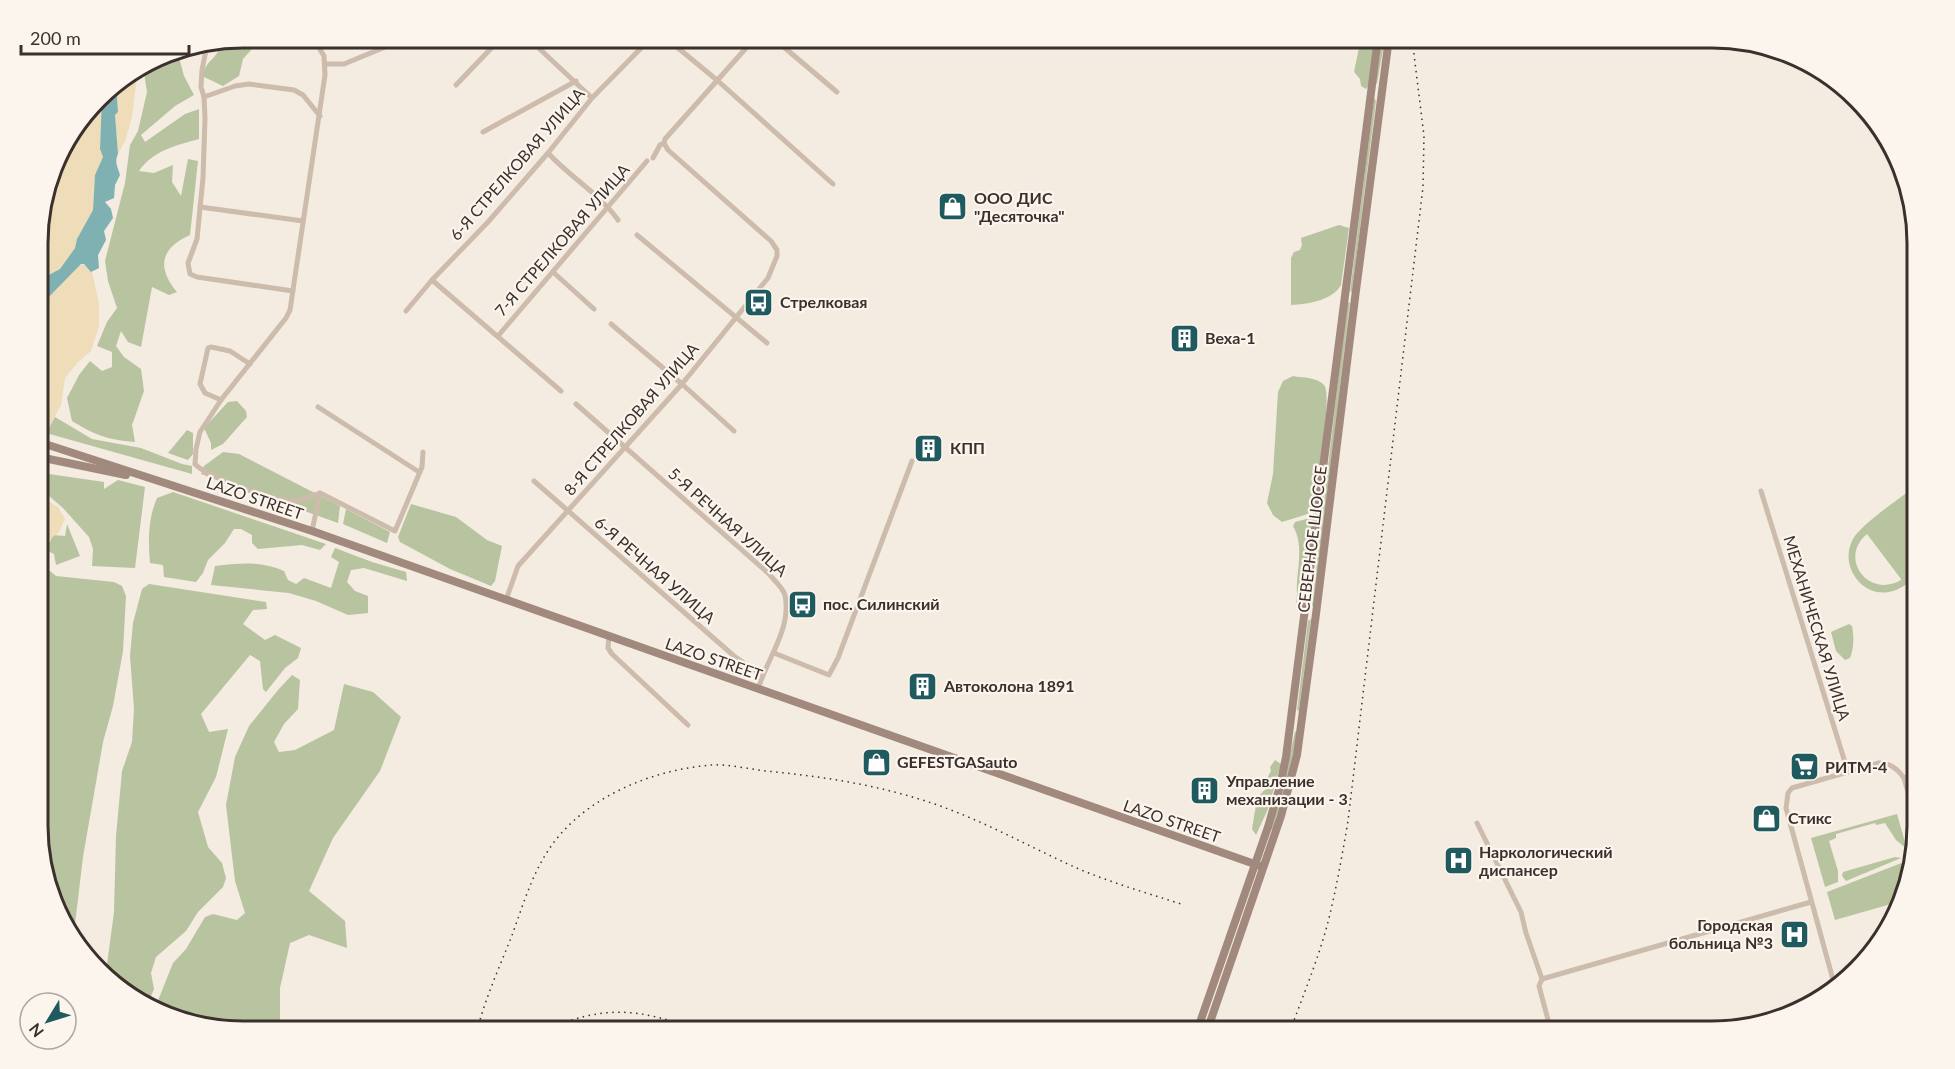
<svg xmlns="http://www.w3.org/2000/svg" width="1955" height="1069" font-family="Lato,sans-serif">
<rect width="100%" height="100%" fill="#f4ebe1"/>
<g fill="#b8c4a0" fill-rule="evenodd">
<path d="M243 38H252V49L243 59 239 76 223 86 202 76C206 61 215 60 221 46L219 42Z"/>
<polygon points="1361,38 1376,38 1369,85 1366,89 1361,86 1360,79 1354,72"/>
<polygon points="1382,38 1385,38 1377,84 1376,82"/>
<path d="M177 50 184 76 194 95 175 106 141 135 145 142 185 114 199 109V139C177 145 152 151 139 171L154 173 173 165 172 182 181 196 188 159 198 161 190 235C161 248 156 267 177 292L169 295 152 287 141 347 128 342 121 331 116 346 124 357 141 369 144 391 132 425 135 442C108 440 95 435 72 421L67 398 79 375 90 361 102 371 112 367V352L97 346 107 322 117 308 108 281 105 261 125 183 130 145 138 131 147 92 143 66 164 53Z"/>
<polygon points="1374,98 1376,101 1352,291 1350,292"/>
<path d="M1339 225 1349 228 1341 285C1332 301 1307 304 1291 305V258L1294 252 1300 250 1302 245 1301 238Z"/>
<polygon points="1347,302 1350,303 1314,605 1312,606"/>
<path d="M1293 376C1303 378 1317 377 1324 385 1333 394 1316 491 1314 509L1311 513 1282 522 1273 515 1267 503 1273 474 1278 392 1283 381Z"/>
<polygon points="237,401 246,411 247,417 223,444 211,450 211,443 204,428 228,402"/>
<polygon points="55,417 92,439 141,448 182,464 192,466 192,474 46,433"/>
<polygon points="187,430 193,433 193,454 188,460 168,453"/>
<polygon points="223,452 239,454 340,506 338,523 201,474 204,466"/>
<polygon points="49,474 104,482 104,489 118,480 145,487 135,568 92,566 93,549 89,537 63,508 42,490 44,476"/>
<path d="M1917 485V576C1908 583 1900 590 1889 592 1860 597 1839 564 1853 539 1862 523 1901 498 1917 485ZM1867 534 1901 579V580C1868 599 1838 558 1867 534Z"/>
<path d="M173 492 326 544 320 550 302 545 258 549 252 543V535L241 529H234L225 543 208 560 203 573 196 582 164 577 163 565 150 563C148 542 148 518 157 498Z"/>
<polygon points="411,504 456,517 487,540 502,546 495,581 491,586 450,569 400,542 398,537"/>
<polygon points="346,509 390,532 387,543 343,524"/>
<path d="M1310 518 1313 520 1303 603 1297 606C1296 601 1297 598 1297 592 1296 571 1305 547 1293 526L1295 522Z"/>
<polygon points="67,524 80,556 56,565 54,554 46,550 53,535 65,536"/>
<path d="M335 548 372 562 406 572 407 581 364 568 351 570 347 582 355 591 368 596V613L348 615 316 601 289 593 211 585 215 566C240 563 261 561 284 571L288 580 296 584 304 578 331 588 339 562 331 557Z"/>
<polygon points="39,562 56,576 114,582 122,586 126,596 123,651 113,706 103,742 83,857 73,941 52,887 53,869 41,843 39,803 43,795 41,756 44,712 40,693"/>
<polygon points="149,584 266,602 267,609 253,610 243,624 265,640 275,635 301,648 298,658 285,668 266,692 263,689 260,661 250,655 201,714 209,732 228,729 216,777 198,812 208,847 222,863 226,878 223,887 198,912 186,931 156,957 151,973 154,989 147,1006 140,1004 106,972 114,912 116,836 122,771 132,742 134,709 130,656 133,623 142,589"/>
<polygon points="1311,619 1299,710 1297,711 1308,621"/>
<path d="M1849 624 1852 626C1854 637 1854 648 1850 658L1845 660 1836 651 1831 632Z"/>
<polygon points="292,675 300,680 298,709 284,724 274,742 279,752 295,750 334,730 344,684 373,692 401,717 380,771 333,838 309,891 345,921 347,948 309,935 290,943 280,988 280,1028 284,1031 242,1031 154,1008 157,1003 173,963 186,949 205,917 213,914 237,920 245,913 235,881 226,805 235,757 249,726 278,690"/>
<polygon points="1295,731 1297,733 1293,758 1273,830 1271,830 1283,786"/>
<path d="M1275 760 1281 764 1268 809 1256 835 1252 829C1255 815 1255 796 1266 789L1265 782 1271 771 1270 767Z"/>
<polygon points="1897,814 1907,849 1896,840 1885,823 1876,825 1875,823 1836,834 1836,838 1829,841 1838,871 1838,882 1825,887 1811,838"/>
<polygon points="1909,856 1911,861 1898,902 1835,920 1827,892 1904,862"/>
<polygon points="1895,857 1901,858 1846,881 1842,876 1843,872"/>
</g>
<g fill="#efdcb8">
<polygon points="138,69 132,117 125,141 118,154 115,115 118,112 116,83"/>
<polygon points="102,96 100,149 103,157 95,175 93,210 77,239 75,248 60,269 39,280 39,216 59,152"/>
<polygon points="83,264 92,272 99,304 99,326 91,351 78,362 65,378 61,405 44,436 39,455 39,307 79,266"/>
<polygon points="39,496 58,507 65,519 59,532 40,547 44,560 41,562 39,562"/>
</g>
<g fill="#7fb0b2">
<path d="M116 83 118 112 115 115 118 154C114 163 118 167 120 175L115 185 114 198 105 202 111 209 113 218 104 231 106 240 98 255 99 268 91 272 84 264H81L39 307V280L60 269 75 248 77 239 93 210 95 175 103 157 100 149 102 96 107 89Z"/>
<polygon points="39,676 41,685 40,695 44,712 41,756 43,795 39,803"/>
<polygon points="39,816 41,822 40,828 41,843 53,869 52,887 39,853"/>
</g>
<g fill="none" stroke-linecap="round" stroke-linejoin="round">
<g stroke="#cdbbac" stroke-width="5">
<polyline points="528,38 592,98"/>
<polyline points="666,38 718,81 833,184"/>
<polyline points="773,38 837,92"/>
<polyline points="207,45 202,70 201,87 204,97 205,118 203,178 197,239 188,263 190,274 197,277 293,291"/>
<polyline points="326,64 344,64 407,38"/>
<polyline points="456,85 501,38"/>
<polyline points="204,97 235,86 249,84 294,90 303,95 320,116"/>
<polyline points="483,132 576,81"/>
<path d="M548 153C570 177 601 195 618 220"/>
<polyline points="653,158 660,145 664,143 665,139 755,38"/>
<polyline points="200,207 303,221"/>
<polyline points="637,235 767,343"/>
<polyline points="553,272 594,309"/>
<polyline points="432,280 561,391"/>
<polyline points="406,311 432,280 488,222 548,153 592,98 651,38"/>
<polyline points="611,324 682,384 734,431"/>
<polyline points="498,336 647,161"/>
<polyline points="221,400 205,393 200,384 208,348 211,347 230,351 250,364"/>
<path d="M576 404 768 573C773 579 783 588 785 595 792 628 767 659 758 689"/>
<polyline points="318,407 419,472"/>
<polyline points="534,481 734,656 761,675"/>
<polyline points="1761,491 1848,772"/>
<polyline points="320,493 395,531 422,467 423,452"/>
<path d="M312 531 320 493C312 496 301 501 292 501 274 501 207 477 195 464L196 449 200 432 221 400 286 318 290 310 325 75 324 56 313 38"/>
<polyline points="506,600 518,566 682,384 768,278 777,256 777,250 771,241 668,150 664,143"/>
<polyline points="609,636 608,648 612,654 688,725"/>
<polyline points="774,653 829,675 838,658 912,461"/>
<polyline points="1904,778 1917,824"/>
<polyline points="1477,823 1521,912 1526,933 1542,979 1539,986 1551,1031"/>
<polyline points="1542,979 1811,902"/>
<path d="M1835 987 1786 808 1788 793 1792 788 1879 763C1890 763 1898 769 1904 778L1917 774"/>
</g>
<g stroke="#a18a7d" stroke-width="8">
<polyline points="39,442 312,531 1263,867"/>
<polyline points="39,457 126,475"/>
<polyline points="1197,1031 1268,827 1280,786 1286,757 1378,38"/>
<polyline points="1207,1031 1281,816 1297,755 1316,614 1355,298 1389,38"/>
</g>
<g stroke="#3b302b" stroke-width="1.5" stroke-dasharray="1.5 4.5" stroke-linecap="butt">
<path d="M477 1031C485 999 499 968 511 938 524 903 534 865 559 836 595 793 657 769 712 765 729 764 748 769 766 771 829 777 891 787 951 810 995 827 1036 850 1079 869 1112 883 1147 893 1181 904"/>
<path d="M543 1031C605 1004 638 1008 701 1031"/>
<path d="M1290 1031C1303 996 1317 962 1327 926 1336 891 1342 856 1348 821L1423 187 1424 136 1412 38"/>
</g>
</g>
<defs>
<symbol id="shop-square" viewBox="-11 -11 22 22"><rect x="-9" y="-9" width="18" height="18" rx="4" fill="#1f5a5e" stroke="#fbf5ee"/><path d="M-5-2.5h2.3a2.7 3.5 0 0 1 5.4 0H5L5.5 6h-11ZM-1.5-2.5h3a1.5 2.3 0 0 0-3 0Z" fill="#fff"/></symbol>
<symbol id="bus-square" viewBox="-11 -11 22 22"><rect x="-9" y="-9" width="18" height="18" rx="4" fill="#1f5a5e" stroke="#fbf5ee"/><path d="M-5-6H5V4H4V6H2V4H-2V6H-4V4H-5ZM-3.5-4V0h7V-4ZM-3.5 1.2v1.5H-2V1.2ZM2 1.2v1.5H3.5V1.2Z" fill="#fff"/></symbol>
<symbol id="building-square" viewBox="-11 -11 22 22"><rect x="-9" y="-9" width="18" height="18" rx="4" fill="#1f5a5e" stroke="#fbf5ee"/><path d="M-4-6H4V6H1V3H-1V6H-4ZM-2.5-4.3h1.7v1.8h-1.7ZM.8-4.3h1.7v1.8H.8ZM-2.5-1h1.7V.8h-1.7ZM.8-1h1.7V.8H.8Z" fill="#fff"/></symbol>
<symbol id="supermarket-square" viewBox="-11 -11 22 22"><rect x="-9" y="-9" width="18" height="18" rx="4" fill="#1f5a5e" stroke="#fbf5ee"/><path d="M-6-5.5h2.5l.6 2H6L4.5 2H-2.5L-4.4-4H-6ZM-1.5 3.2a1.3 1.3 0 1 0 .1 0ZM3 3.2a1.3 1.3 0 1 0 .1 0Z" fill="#fff"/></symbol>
<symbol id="hospital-square" viewBox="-11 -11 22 22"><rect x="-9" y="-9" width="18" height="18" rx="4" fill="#1f5a5e" stroke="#fbf5ee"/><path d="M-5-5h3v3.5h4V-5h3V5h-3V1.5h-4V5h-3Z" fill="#fff"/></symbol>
</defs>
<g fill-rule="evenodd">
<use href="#shop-square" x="936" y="190" width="33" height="33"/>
<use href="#bus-square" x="742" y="286" width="33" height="33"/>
<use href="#building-square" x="1168" y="322" width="33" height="33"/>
<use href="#building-square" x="912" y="432" width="33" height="33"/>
<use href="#bus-square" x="786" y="588" width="33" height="33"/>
<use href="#building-square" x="906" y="670" width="33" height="33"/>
<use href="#shop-square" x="860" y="746" width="33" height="33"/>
<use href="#supermarket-square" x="1788" y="750" width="33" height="33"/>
<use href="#building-square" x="1188" y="774" width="33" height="33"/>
<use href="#shop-square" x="1750" y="802" width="33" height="33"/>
<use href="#hospital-square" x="1442" y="844" width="33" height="33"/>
<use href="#hospital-square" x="1778" y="918" width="33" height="33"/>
</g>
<g text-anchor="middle" stroke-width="4.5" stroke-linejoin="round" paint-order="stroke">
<g font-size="16" fill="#3b302b" stroke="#fbf5ee">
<text transform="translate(517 164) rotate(-49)" y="6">6-Я СТРЕЛКОВАЯ УЛИЦА</text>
<text transform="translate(562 240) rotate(-49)" y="6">7-Я СТРЕЛКОВАЯ УЛИЦА</text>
<text transform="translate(631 419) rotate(-49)" y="6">8-Я СТРЕЛКОВАЯ УЛИЦА</text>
<text transform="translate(255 498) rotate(19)" y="6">LAZO STREET</text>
<text transform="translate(728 522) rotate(42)" y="6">5-Я РЕЧНАЯ УЛИЦА</text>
<text transform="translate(1312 539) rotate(-83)" y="6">СЕВЕРНОЕ ШОССЕ</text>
<text transform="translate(655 570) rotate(41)" y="6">6-Я РЕЧНАЯ УЛИЦА</text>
<text transform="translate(1817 628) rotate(73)" y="6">МЕХАНИЧЕСКАЯ УЛИЦА</text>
<text transform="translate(714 659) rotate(19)" y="6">LAZO STREET</text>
<text transform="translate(1172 821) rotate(19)" y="6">LAZO STREET</text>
</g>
<g font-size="16" font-weight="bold" fill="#3b302b" stroke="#fbf5ee" text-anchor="start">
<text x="974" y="204">ООО ДИС<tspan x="974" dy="18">"Десяточка"</tspan></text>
<text x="780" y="308">Стрелковая</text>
<text x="1205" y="344">Веха-1</text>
<text x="950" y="454">КПП</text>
<text x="823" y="610">пос. Силинский</text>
<text x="944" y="692">Автоколона 1891</text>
<text x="897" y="768">GEFESTGASauto</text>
<text x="1825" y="773">РИТМ-4</text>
<text x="1226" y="787">Управление<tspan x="1226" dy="18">механизации - 3</tspan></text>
<text x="1788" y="824">Стикс</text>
<text x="1479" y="858">Наркологический<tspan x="1479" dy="18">диспансер</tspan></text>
<text x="1773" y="931" text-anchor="end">Городская<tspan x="1773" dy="18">больница №3</tspan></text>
</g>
</g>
<path d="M0 0H1955V1069H0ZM243 48H1712A195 195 0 0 1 1907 243V826A195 195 0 0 1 1712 1021H243A195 195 0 0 1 48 826V243A195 195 0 0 1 243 48Z" fill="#fbf5ee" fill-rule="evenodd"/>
<path fill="none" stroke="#3b302b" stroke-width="3" d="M243 48H1712A195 195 0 0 1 1907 243V826A195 195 0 0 1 1712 1021H243A195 195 0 0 1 48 826V243A195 195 0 0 1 243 48Z"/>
<g transform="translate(48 1021) rotate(232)"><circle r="28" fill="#fbf5ee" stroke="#aea6a0" stroke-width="1.5"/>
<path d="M0-4.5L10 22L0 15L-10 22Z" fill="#1f5a5e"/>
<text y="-9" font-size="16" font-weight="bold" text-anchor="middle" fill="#3b302b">N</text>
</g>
<path d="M21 45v9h168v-9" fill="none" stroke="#3b302b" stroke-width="3"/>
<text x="30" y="45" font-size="18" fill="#3b302b" stroke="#fbf5ee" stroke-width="4.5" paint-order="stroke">200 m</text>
</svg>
